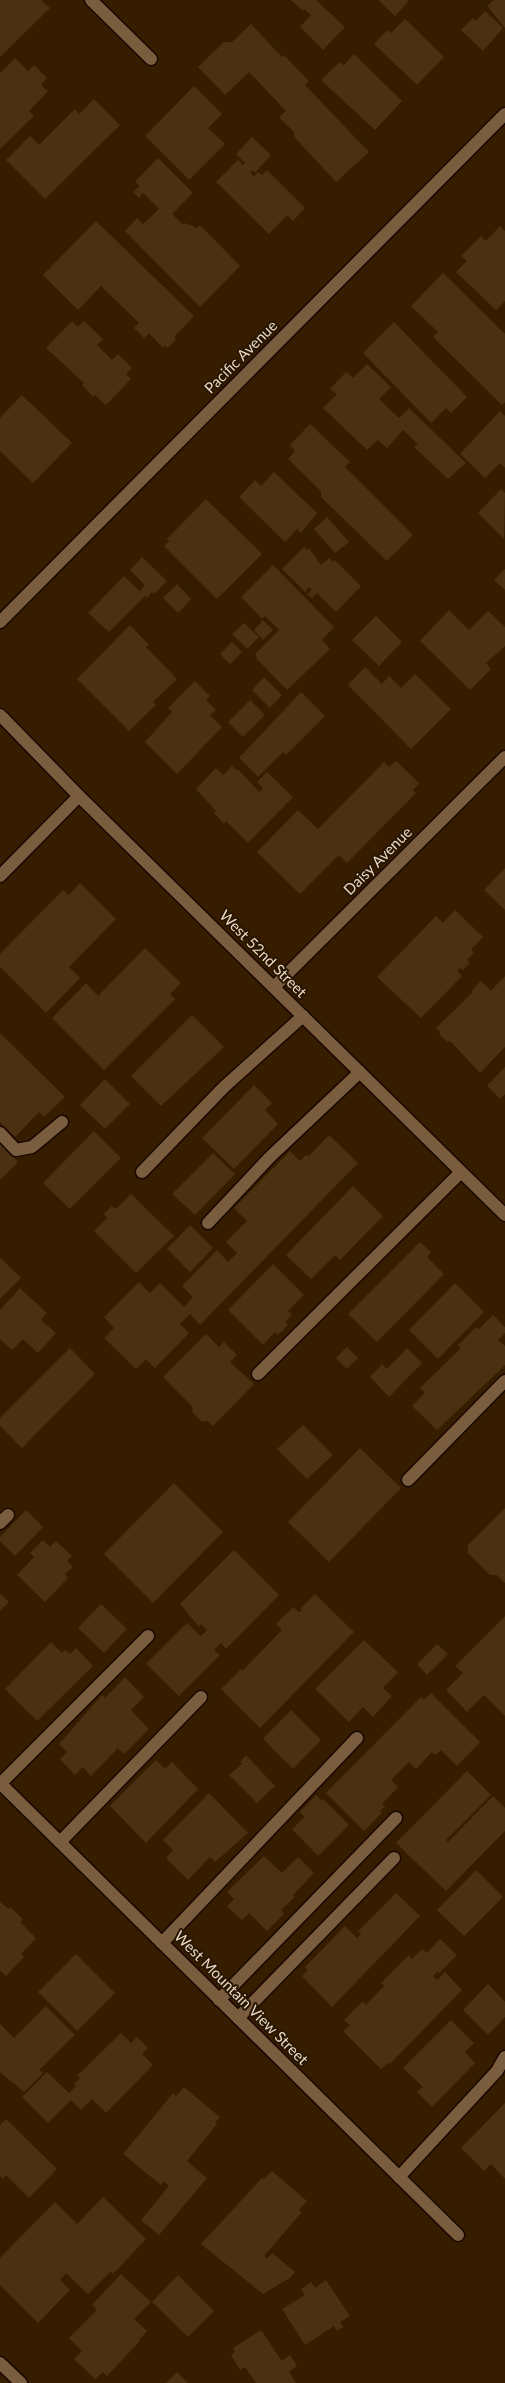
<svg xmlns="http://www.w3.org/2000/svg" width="505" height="2383" font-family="Lato,sans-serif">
<rect width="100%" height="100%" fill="#361d00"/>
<g fill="#4b3112">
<polygon points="0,0 41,0 50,8 0,57"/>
<polygon points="291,0 316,0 345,27 323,50 300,27 311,15 304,9 303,11"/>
<polygon points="378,0 407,0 409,1 395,16"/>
<polygon points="494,0 505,0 505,28 487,6"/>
<polygon points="485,11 503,28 483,51 461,30 473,18 476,21"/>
<polygon points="405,19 444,57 417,85 374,44 387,30 391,33"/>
<polygon points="251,24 282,57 284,55 309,81 305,85 369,152 336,182 295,138 293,131 279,117 286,111 249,72 225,95 198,67 224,42 232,42"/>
<polygon points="354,54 402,101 375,130 321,80 340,62 344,65"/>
<polygon points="15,58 28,71 34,65 47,78 41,85 48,91 29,111 34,116 0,149 0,73"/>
<polygon points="194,86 222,114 208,128 225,144 189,180 145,136"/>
<polygon points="94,99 120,125 45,199 6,160 30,136 39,145 75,109 79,114"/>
<polygon points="252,137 271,155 255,173 252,170 250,172 254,177 258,172 262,175 267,170 305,208 293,221 287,215 269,234 216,182 238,160 243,165 245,163 236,154"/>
<polygon points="158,158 193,193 172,214 183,225 185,223 197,228 200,225 240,266 200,307 125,231 137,218 143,224 159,209 143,193 139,198 133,192 140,186 135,182"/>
<polygon points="96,221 194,316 174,337 176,339 168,348 165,346 163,348 149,333 144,338 134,328 139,323 101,286 78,310 43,275"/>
<polygon points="500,226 505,231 505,301 496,310 456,272 467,261 461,256 481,236 486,241"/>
<polygon points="443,273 505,334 505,402 502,405 433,337 438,332 411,306"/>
<polygon points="72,321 78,327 84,321 103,339 97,345 112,360 118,354 132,368 126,374 131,379 106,405 95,395 93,397 82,385 84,383 46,348"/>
<polygon points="394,322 467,397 451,413 446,408 431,423 363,353"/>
<polygon points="367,364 391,387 379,399 399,418 409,408 466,463 448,479 414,447 418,444 403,430 387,448 378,440 367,450 323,408 337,394 330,389 346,372 353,378"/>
<polygon points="22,395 72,443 33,483 0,451 0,418"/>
<polygon points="500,411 505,416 505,468 500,463 485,478 460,454"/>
<polygon points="310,424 350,462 345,467 413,535 387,561 321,497 321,491 288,459 295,451 290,445"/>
<polygon points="274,472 317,513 301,533 297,529 285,542 239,497 255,480 261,486"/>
<polygon points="501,489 505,493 504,539 478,513"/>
<polygon points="206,499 262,554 217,599 164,546 169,541 167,539"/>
<polygon points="327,517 349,542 335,553 314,529"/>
<polygon points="304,547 307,550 309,548 321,565 329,558 333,562 335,560 361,586 336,612 317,593 312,598 307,594 312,590 309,587 305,592 282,569"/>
<polygon points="142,557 167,581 154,594 152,592 147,598 145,596 109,632 88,613 124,576 140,591 145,585 130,570"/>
<polygon points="273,565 334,627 322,640 330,649 287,690 256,658 257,657 255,654 279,630 265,616 262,619 241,597"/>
<polygon points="505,569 505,590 494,580"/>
<polygon points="177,584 191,599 178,613 163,598"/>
<polygon points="449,610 469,630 488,611 505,627 505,646 486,663 491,669 470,690 420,641"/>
<polygon points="376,616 402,642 379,666 352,640"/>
<polygon points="263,620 273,630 263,640 254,630"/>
<polygon points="244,623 259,637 247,649 232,634"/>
<polygon points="130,625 149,645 146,647 177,679 153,702 156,705 129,731 77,679"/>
<polygon points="232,642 242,652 230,664 220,654"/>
<polygon points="365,667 382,684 389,676 401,688 415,674 451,709 411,749 348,685"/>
<polygon points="264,677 282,695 270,708 252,690"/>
<polygon points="195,681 210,696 206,700 216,710 210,715 222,727 177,774 145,742 172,712 168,708"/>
<polygon points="301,692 325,716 286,755 283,752 258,777 239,758"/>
<polygon points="250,700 265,715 243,737 228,722"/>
<polygon points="396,761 419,783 413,790 416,793 347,863 339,855 300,894 257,852 298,810 318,829 384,762 389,767"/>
<polygon points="232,766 236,770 238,769 259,792 263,788 257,782 267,772 293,797 248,843 226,821 224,824 214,813 216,811 196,789 216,768 223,775"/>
<polygon points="505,868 505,910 484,890"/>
<polygon points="80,883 116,919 69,967 80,978 46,1013 0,967 0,954 63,890 69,895"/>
<polygon points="455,910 483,937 471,950 474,953 467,960 470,963 463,970 460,968 457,971 462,976 421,1018 377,977 436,916 443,923"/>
<polygon points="145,948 181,983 170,994 175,999 104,1070 52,1018 86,983 98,996"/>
<polygon points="505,976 505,1047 480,1073 451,1042 449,1041 447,1042 439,1034 440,1032 436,1028 473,992 471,991 481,981 491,991"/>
<polygon points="192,1015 224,1047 161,1106 131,1076"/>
<polygon points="0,1033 65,1097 44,1117 39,1112 15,1137 0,1122"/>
<polygon points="505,1067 505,1094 500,1099 487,1086"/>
<polygon points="105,1079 130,1104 105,1129 80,1105"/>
<polygon points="254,1085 272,1103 265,1110 278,1124 234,1169 202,1138"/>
<polygon points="94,1131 121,1158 70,1209 43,1183"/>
<polygon points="329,1135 358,1163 200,1325 190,1314 180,1324 189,1333 155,1368 146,1359 136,1369 104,1338 114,1328 104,1317 139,1282 150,1293 160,1283 184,1307 193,1297 182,1286 217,1250 228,1262 237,1253 226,1242 247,1221 234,1208 290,1151 300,1161 306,1155 309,1156"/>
<polygon points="0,1143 18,1162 0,1180"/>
<polygon points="213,1153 235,1174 195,1215 172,1194"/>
<polygon points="353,1186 383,1216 340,1260 335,1255 311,1279 286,1255"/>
<polygon points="131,1194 174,1236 136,1273 94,1231 107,1218 104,1214 112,1206 116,1209"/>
<polygon points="190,1225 213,1248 190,1272 167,1249"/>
<polygon points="420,1242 431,1252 427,1257 444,1274 377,1342 348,1314"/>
<polygon points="0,1257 21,1278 0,1299"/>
<polygon points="273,1264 304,1295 288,1311 292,1315 285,1322 288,1325 278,1335 275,1332 263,1345 228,1310"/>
<polygon points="455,1283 484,1312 438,1359 409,1330"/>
<polygon points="20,1288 47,1313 41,1320 56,1333 38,1353 23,1339 12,1350 0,1339 0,1310"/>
<polygon points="493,1315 505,1327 505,1333 498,1340 505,1346 505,1365 437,1430 412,1406 425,1393 420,1388 461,1348 458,1345 476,1327 479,1329"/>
<polygon points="206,1334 219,1347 224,1342 237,1355 230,1362 254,1384 213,1426 208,1421 202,1422 193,1413 192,1406 163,1377"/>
<polygon points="347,1347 358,1358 347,1369 336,1358"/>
<polygon points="70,1348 95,1374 22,1448 0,1426 0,1418"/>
<polygon points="407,1348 422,1363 389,1397 370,1377 382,1364 387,1369"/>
<polygon points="303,1425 333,1455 307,1479 277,1449"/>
<polygon points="360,1448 401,1488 329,1562 288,1522"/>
<polygon points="174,1483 223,1532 153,1603 104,1554"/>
<polygon points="505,1508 505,1583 497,1575 490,1575 468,1553 468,1545"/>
<polygon points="26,1510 43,1527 15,1556 0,1541 0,1537"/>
<polygon points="43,1540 50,1547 56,1541 72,1556 67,1561 73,1567 65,1574 68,1578 45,1602 17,1575 34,1557 30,1553"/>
<polygon points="234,1550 279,1595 226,1649 221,1643 214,1650 220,1655 179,1696 146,1664 187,1623 201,1636 207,1630 201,1624 199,1627 180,1604"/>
<polygon points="0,1593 9,1602 0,1611"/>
<polygon points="315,1594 354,1632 260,1728 221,1689 241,1669 242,1671 282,1630 276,1624 293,1607 299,1612 302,1610 300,1609"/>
<polygon points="101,1604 127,1629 104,1653 78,1628"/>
<polygon points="505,1616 505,1716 484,1695 467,1712 446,1690 463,1673 455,1666"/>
<polygon points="364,1640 398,1672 383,1688 392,1696 373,1717 363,1707 349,1722 315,1689"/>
<polygon points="51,1642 62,1653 65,1650 70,1654 76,1648 93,1666 37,1721 5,1689"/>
<polygon points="437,1644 448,1654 427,1675 417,1664"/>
<polygon points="125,1677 144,1697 131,1710 149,1729 124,1754 118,1748 91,1776 83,1767 75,1775 60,1759 67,1752 59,1744 102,1695 105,1698"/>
<polygon points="431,1693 480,1742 457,1766 441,1750 435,1755 432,1752 416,1769 409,1762 391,1780 398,1787 382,1804 385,1806 380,1811 382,1813 364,1831 326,1793 421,1697 424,1700"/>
<polygon points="291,1710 321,1740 293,1769 263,1739"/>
<polygon points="246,1755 275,1786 257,1803 229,1775 242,1764 240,1762"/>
<polygon points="156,1760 165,1769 172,1762 198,1789 146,1843 110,1806"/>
<polygon points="467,1771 491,1795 446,1840 448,1842 493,1796 505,1808 505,1831 446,1891 396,1843"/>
<polygon points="209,1793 248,1833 215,1862 210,1857 188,1880 166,1858 173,1850 163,1840"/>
<polygon points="316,1795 322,1801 323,1799 349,1825 318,1856 292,1829 305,1817 300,1812"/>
<polygon points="264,1856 282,1873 298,1857 314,1873 293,1895 295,1897 281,1910 284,1914 267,1931 249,1913 242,1920 227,1906 234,1899 227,1892"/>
<polygon points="476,1870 503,1897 464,1936 437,1910"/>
<polygon points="396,1893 420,1916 332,2007 302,1976 308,1970 305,1967 345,1926 357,1938 361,1934 358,1931"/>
<polygon points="0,1902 9,1909 10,1907 23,1919 20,1922 36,1938 21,1954 24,1957 6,1976 0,1970"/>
<polygon points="440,1939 457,1955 439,1973 438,1971 433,1976 437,1980 445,1972 462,1990 390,2064 388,2063 381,2069 343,2031 350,2025 344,2020 363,2001 366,2005 384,1986 381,1983 409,1955 412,1959 422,1949 427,1953"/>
<polygon points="76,1954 115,1993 77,2031 38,1992"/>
<polygon points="488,1984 505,2002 505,2017 488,2035 463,2010"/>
<polygon points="46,2006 75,2035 39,2070 43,2073 24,2092 0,2072 0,2024 14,2038"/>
<polygon points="451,2020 474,2043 465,2052 475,2063 432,2107 417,2092 423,2087 403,2068"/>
<polygon points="121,2033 131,2043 137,2037 148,2048 142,2054 153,2065 106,2113 92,2099 81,2110 71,2100 48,2123 22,2097 47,2072 69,2093 76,2086 74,2084 80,2078 77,2076"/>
<polygon points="184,2087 220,2117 215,2122 217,2124 187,2161 207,2178 159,2235 141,2220 169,2186 164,2181 161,2185 123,2154 173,2093 176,2096"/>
<polygon points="505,2103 505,2179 491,2164 484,2171 461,2148"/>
<polygon points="6,2119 57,2169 29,2198 6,2175 3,2179 0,2176 0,2125"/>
<polygon points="272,2171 307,2201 299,2210 302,2212 264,2256 267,2259 272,2253 295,2272 290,2278 263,2294 201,2244 262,2178 264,2179"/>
<polygon points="103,2197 146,2239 113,2274 111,2271 88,2294 66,2273 60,2280 70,2290 38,2323 0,2285 0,2258 55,2202 77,2224"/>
<polygon points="121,2274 151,2302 134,2319 147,2331 139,2340 140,2341 107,2376 103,2372 95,2379 74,2359 82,2351 69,2338 97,2310 92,2305"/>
<polygon points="178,2275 214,2311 188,2337 152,2302"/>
<polygon points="326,2280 350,2316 340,2322 343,2327 337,2331 334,2326 305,2345 282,2309 305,2295 301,2289 311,2282 315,2288"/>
<polygon points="261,2330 282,2361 290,2355 297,2366 289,2372 296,2383 256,2383 245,2367 240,2370 231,2355 235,2352 233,2348"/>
<polygon points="177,2372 188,2383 166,2383"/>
</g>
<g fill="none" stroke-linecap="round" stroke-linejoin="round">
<defs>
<g id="minor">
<polyline points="91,0 151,59"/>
<polyline points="0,622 505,114"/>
<polyline points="0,715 79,796 505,1215"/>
<polyline points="0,876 79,796"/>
<polyline points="274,987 505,757"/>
<polyline points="0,1133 16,1150 32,1147 62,1122"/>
<polyline points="142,1172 224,1087 303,1016"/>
<polyline points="208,1223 270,1157 360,1072"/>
<polyline points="258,1374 461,1172"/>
<polyline points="408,1480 505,1381"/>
<polyline points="0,1523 8,1515"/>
<polyline points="0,1783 458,2235"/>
<polyline points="0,1784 148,1636"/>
<polyline points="60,1842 201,1697"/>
<polyline points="162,1943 357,1738"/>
<polyline points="219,2000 396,1818"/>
<polyline points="238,2018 394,1858"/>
<polyline points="399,2177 497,2071 505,2057"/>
<polyline points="0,2363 21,2383"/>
</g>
</defs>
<use href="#minor" stroke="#1a0800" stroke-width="15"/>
<use href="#minor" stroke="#7a5d3e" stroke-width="12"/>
</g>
<g text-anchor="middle" stroke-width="4" stroke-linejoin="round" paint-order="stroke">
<g font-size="15" fill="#e9d8c8" stroke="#291601">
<text transform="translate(241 357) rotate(-45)" y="5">Pacific Avenue</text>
<text transform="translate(378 861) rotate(-45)" y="5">Daisy Avenue</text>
<text transform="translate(263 954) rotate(45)" y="5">West 52nd Street</text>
<text transform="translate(241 1998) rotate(45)" y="5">West Mountain View Street</text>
</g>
</g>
</svg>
